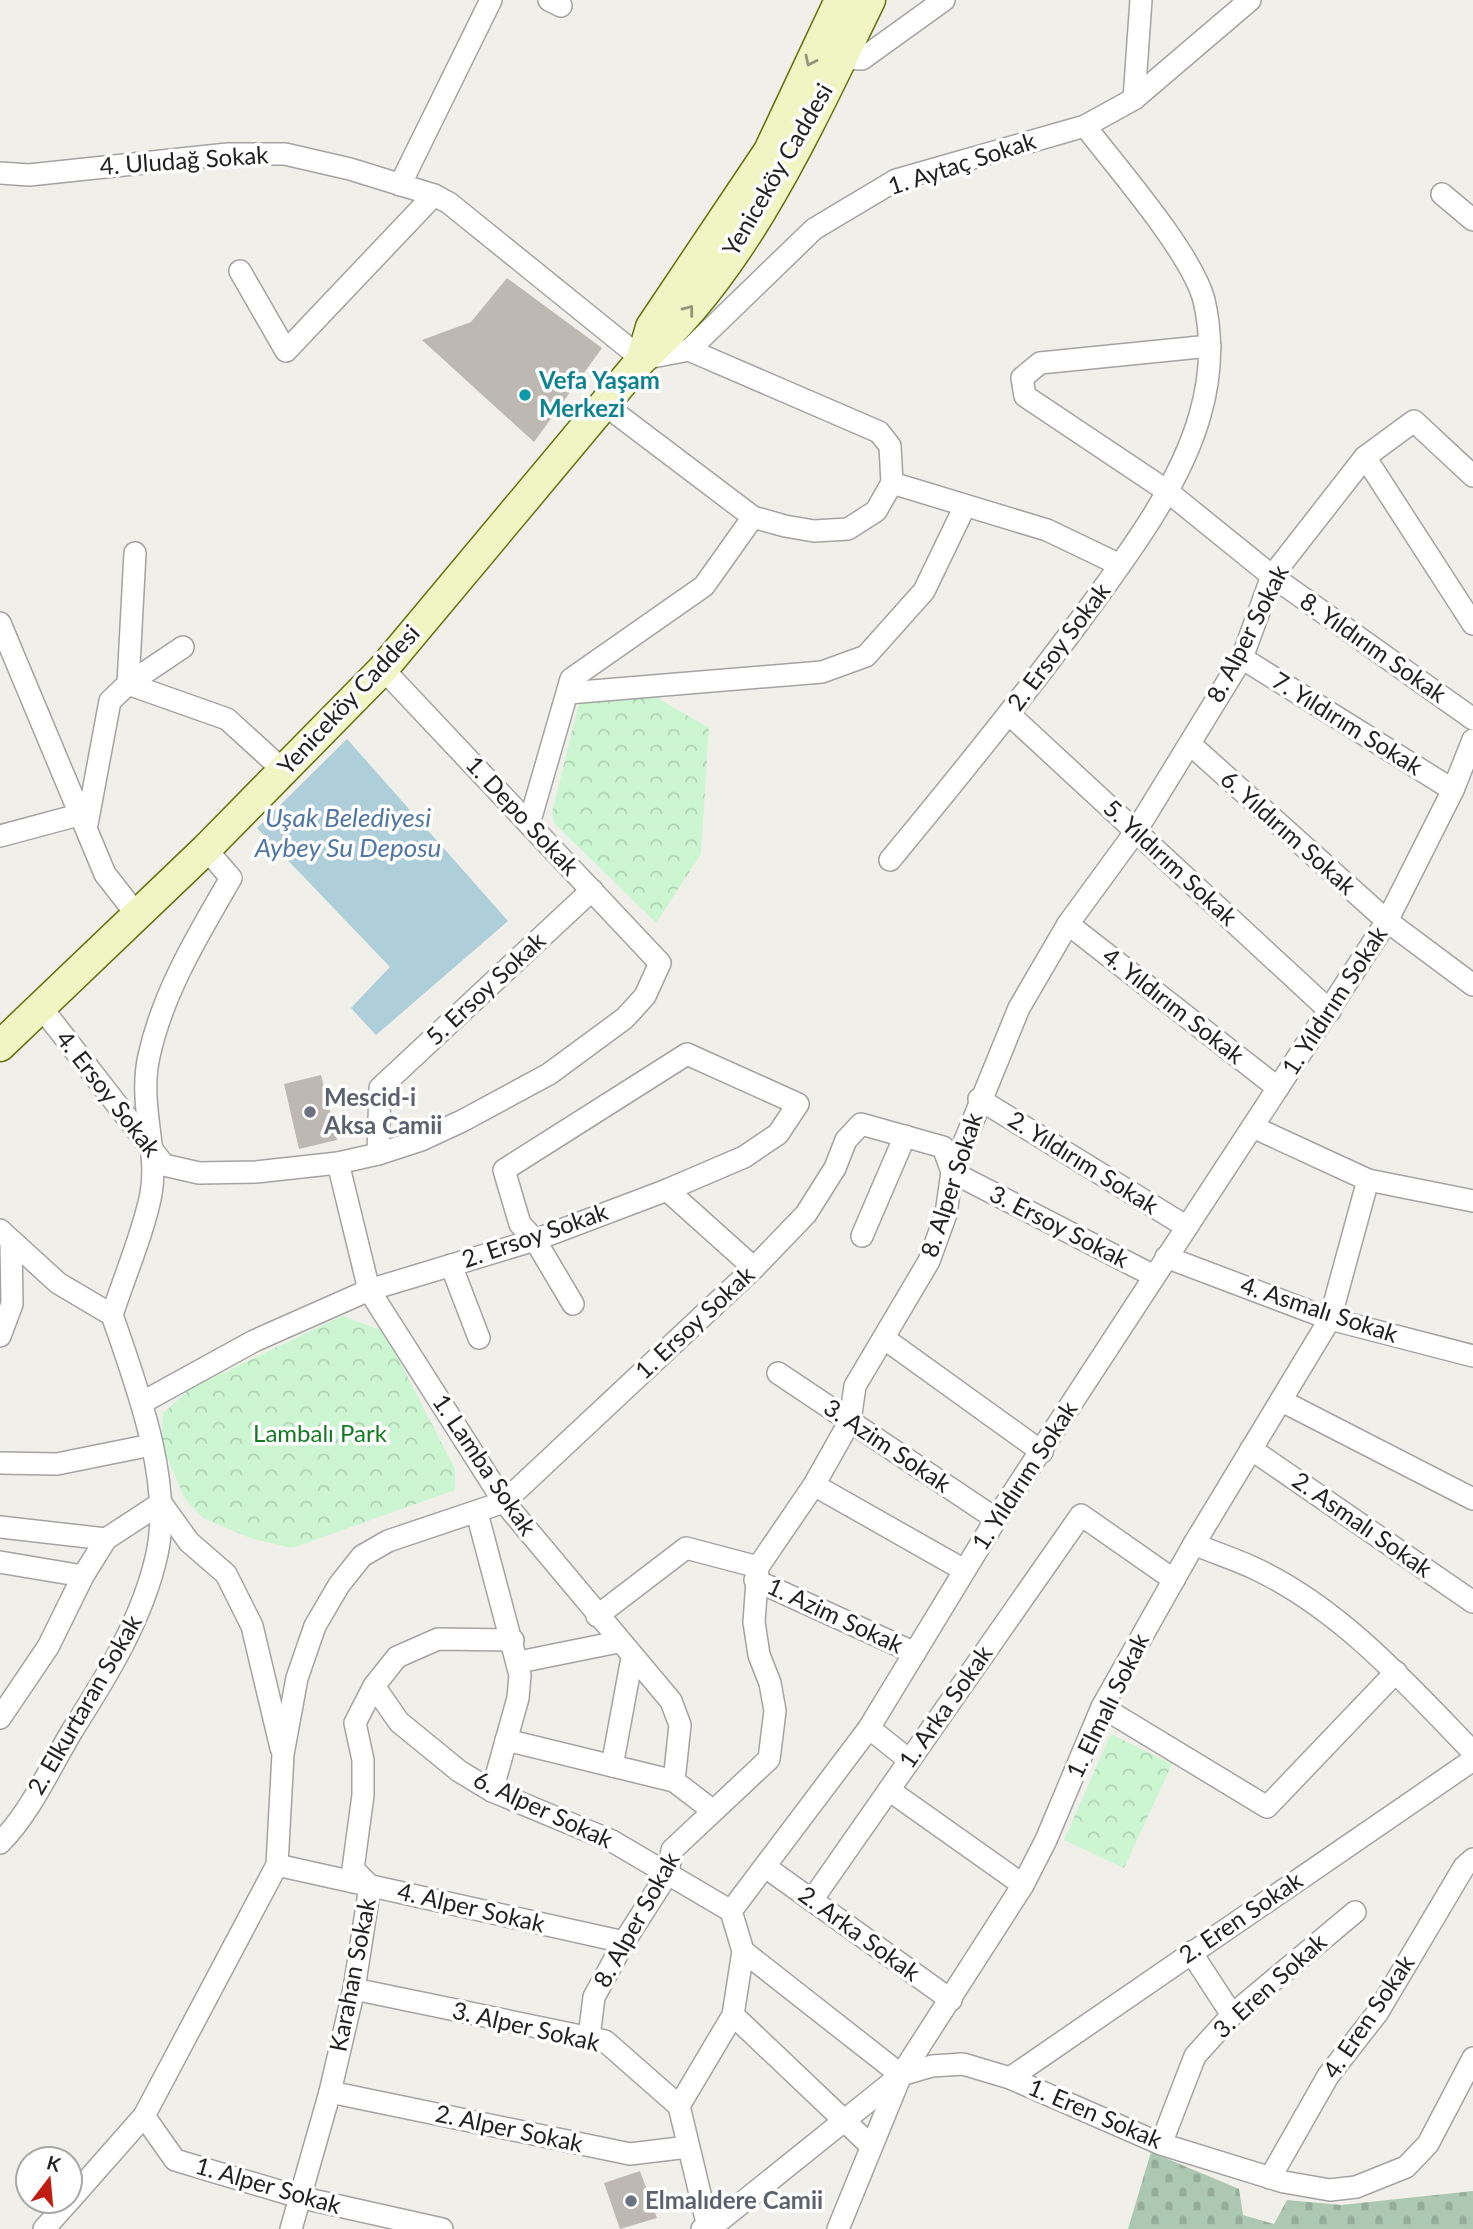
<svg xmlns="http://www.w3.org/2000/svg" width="1473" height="2229" font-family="Lato,sans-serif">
<defs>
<pattern id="cemetery-stones" width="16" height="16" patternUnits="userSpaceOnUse" patternTransform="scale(1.75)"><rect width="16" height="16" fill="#acc8b2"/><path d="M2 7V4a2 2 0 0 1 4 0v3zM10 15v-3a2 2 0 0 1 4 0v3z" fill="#94ac99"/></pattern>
<pattern id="park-crowns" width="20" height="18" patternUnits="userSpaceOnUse" patternTransform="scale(1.75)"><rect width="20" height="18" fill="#ccf6d1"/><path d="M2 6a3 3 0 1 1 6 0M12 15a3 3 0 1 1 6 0" fill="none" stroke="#afd3b3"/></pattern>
</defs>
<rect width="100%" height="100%" fill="#f1efe9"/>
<polygon fill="url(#cemetery-stones)" points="1151,2152 1239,2189 1243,2215 1274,2224 1287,2200 1341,2205 1473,2191 1473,2229 1128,2229"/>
<g fill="url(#park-crowns)">
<polygon points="581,695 654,696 709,728 701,854 656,923 554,823 552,812"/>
<polygon points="342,1316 384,1331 455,1469 455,1490 292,1548 250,1538 203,1518 185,1499 162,1445 163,1413 190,1389"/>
<polygon points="1111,1734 1172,1764 1124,1868 1064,1840"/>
</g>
<polygon fill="#aeceda" points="347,739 508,921 376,1035 351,1008 390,967 257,828"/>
<g fill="#beb8b2">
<polygon points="507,278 602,348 534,442 422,340 471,322"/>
<polygon points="321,1075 337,1140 299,1149 284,1084"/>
<polygon points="640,2171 657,2218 620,2229 604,2183"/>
</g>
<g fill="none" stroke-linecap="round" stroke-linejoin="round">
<defs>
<g id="street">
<polyline points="549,0 561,6"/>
<polyline points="841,58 862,59 944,0"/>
<polyline points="1134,99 1141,0"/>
<polyline points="0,173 29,175 228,154 285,154 350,169 434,195 449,203 642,359 689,350 879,432 890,446 892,483"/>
<polyline points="400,185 491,0"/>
<polyline points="1442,194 1473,220"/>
<polyline points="240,271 286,351 434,195"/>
<polyline points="1210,346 1040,363 1022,378 1025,396 1167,491 1272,576 1473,719"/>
<polyline points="689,350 814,229 896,180 1085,126 1134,99 1250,0"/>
<polyline points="605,405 753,517 785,526 814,531 848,529 876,511 892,483 1047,530 1120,565"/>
<polyline points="1365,457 1473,624"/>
<polyline points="0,623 105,874 137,915"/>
<polyline points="1242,658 1453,790"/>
<polyline points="128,684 227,719 283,770"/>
<polyline points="128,684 183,647"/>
<polyline points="568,693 822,672 866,656 924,591 965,506"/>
<polyline points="1010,715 1330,1011"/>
<polyline points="1190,744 1387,921 1473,985"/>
<polyline points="87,824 110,701 128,684 135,553"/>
<polyline points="529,824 571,679 704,586 753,517"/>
<polyline points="0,836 82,814"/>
<path d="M890 860C957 779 1022 699 1084 615 1127 556 1180 486 1200 415 1211 377 1213 339 1204 300 1191 252 1117 168 1085 126"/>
<polyline points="1068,924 1278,1088"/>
<polyline points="41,1007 164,1165 199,1173 256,1172 338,1163 378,1154 421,1140 462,1121 549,1074 625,1018 645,996 660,963 383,669"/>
<polyline points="979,1099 1187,1227"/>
<polyline points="1253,1127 1368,1180 1473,1201"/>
<polyline points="378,1154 380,1088 592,890"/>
<polyline points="338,1163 369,1290 504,1502 671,1701 680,1725 674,1781"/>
<polyline points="667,1190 754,1268"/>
<polyline points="0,1230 58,1283 112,1315"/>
<polyline points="862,1236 905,1136"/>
<polyline points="1166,1257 1330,1319 1473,1356"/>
<polyline points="451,1265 479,1338"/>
<path d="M112 1315C124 1278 144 1231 151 1194 159 1150 138 1105 149 1056 163 992 198 935 231 878L206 849"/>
<polyline points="0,1336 12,1304 11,1241"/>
<polyline points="885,1339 1042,1452"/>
<polyline points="778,1373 996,1519"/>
<polyline points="1282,1401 1473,1499"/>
<polyline points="143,1402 254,1341 369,1290 535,1240 667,1190 744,1157 778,1134 798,1104 687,1054 504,1170 520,1224 535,1240 573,1304"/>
<polyline points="1251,1449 1473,1602"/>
<polyline points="0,1463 57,1464 151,1445"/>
<polyline points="814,1485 964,1570"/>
<polyline points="477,1513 520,1675 518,1698 492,1791"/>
<polyline points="0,1527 106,1539"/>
<path d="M1194 1544C1215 1553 1238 1560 1258 1570 1343 1611 1409 1686 1473 1752"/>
<polyline points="0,1562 83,1576"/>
<polyline points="755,1580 915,1653"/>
<polyline points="597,1616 686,1548 758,1567"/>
<polyline points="519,1662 618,1642"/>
<polyline points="374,1686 397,1657 438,1639 513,1640"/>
<polyline points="1102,1707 1267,1807 1396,1672"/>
<polyline points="0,1718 48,1647 83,1576 106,1539 161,1503 189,1542 226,1574 252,1626 281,1748"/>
<polyline points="869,1728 909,1760"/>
<polyline points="506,1740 674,1781 712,1810"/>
<polyline points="612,1766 632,1658"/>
<polyline points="889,1790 1023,1885"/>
<path d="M0 1843C30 1813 50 1768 72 1731 107 1676 143 1618 157 1554 173 1481 136 1384 112 1315"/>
<polyline points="277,1865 624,1942"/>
<polyline points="767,1868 951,2000"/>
<polyline points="812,1900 1081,1515 1174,1580"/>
<polyline points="743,1951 901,2075"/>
<polyline points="1191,1952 1232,2015"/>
<polyline points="354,1989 605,2041 679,2106"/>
<polyline points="733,2015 870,2145"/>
<polyline points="589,2037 594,1997 624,1942 668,1873 672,1850 769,1759 775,1711 770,1683 759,1655 754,1622 758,1567 814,1485 850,1421 855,1386 929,1261 946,1214 952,1172 1019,1008 1068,924 1136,831 1242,658 1272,576 1365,457 1414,421 1473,476"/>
<polyline points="1010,2078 1473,1760"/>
<polyline points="330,2092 630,2154 688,2147"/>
<polyline points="144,2116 175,2160 299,2197 442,2229"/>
<polyline points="1161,2144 1195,2056 1232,2015 1355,1912"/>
<polyline points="1270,2178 1328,2076 1378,2012 1464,1867 1473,1859"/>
<polyline points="70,2200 144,2116 277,1865 283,1754 297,1678 315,1626 339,1585 362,1556 388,1541 504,1502 754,1268 806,1214 835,1168 846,1140 861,1124 943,1147 952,1172 1154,1276"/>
<polyline points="708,2227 679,2106 733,2015 743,1951 731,1911 869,1728 996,1519 1387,921 1453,790 1473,740"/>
<polyline points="44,2229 69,2201"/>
<polyline points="291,2229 330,2092 354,1989 370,1886 353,1869 363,1795 363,1760 355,1723 374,1686 399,1722 459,1771 492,1791 612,1841 731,1911"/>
<polyline points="702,2229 718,2222 901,2075 932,2066 963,2064 1010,2078 1161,2144 1284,2182 1330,2190 1356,2187 1406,2167 1428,2144 1473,2058"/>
<polyline points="838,2229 901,2075 1023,1885 1046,1840 1102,1707 1194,1544 1330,1319 1368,1180"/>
</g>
<g id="secondary">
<polyline points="642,358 651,327 769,151 840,0"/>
<path d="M0 1046 206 849 383 669 642 359C745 271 811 120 870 0"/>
</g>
</defs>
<use href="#street" stroke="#a3a3a3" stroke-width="24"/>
<use href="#secondary" stroke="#62720f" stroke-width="33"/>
<use href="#street" stroke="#fff" stroke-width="21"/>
<use href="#secondary" stroke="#f0f5c3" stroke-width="30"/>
</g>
<defs><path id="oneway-chevron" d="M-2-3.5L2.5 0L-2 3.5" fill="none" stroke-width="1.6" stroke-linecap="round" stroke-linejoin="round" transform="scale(1.75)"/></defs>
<g stroke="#93967b">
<use href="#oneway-chevron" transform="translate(810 61) rotate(116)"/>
<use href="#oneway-chevron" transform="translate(689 310) rotate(-53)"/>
</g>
<circle fill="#0f9aa8" stroke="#fff" stroke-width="2.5" cx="525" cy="395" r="7"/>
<g fill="#6b7280" stroke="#fff" stroke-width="2.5">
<circle cx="310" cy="1112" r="7"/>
<circle cx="631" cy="2201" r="7"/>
</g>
<g text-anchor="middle" stroke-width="7" stroke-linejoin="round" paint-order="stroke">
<g font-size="24" fill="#222" stroke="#fff">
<text transform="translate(184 161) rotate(-4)" y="8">4. Uludağ Sokak</text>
<text transform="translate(962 164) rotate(-18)" y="8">1. Aytaç Sokak</text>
<text transform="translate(778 170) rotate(-60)" y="8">Yeniceköy Caddesi</text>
<text transform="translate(1248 634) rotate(-63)" y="8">8. Alper Sokak</text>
<text transform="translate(1059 647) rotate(-53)" y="8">2. Ersoy Sokak</text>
<text transform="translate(1373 648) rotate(35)" y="8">8. Yıldırım Sokak</text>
<text transform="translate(349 700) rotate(-47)" y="8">Yeniceköy Caddesi</text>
<text transform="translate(1347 724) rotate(32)" y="8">7. Yıldırım Sokak</text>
<text transform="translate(522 816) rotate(47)" y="8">1. Depo Sokak</text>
<text transform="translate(1288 833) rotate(42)" y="8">6. Yıldırım Sokak</text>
<text transform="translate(1170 863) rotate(43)" y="8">5. Yıldırım Sokak</text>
<text transform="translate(486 989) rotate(-43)" y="8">5. Ersoy Sokak</text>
<text transform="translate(1335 1001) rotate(-57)" y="8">1. Yıldırım Sokak</text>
<text transform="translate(1173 1006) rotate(38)" y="8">4. Yıldırım Sokak</text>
<text transform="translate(108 1094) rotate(52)" y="8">4. Ersoy Sokak</text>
<text transform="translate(1083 1163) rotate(32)" y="8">2. Yıldırım Sokak</text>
<text transform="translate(952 1185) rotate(-72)" y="8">8. Alper Sokak</text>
<text transform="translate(1059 1227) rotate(27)" y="8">3. Ersoy Sokak</text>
<text transform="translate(535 1236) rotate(-19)" y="8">2. Ersoy Sokak</text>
<text transform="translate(1319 1310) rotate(18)" y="8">4. Asmalı Sokak</text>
<text transform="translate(695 1323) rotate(-43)" y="8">1. Ersoy Sokak</text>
<text transform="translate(887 1446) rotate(34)" y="8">3. Azim Sokak</text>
<text transform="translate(484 1465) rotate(56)" y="8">1. Lamba Sokak</text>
<text transform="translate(1025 1476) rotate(-57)" y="8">1. Yıldırım Sokak</text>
<text transform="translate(1362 1525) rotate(35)" y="8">2. Asmalı Sokak</text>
<text transform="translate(835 1616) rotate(25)" y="8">1. Azim Sokak</text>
<text transform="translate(85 1705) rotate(-60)" y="8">2. Elkurtaran Sokak</text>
<text transform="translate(1108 1706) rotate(-64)" y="8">1. Elmalı Sokak</text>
<text transform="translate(946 1707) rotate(-55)" y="8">1. Arka Sokak</text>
<text transform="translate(543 1810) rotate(25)" y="8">6. Alper Sokak</text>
<text transform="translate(471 1908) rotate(13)" y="8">4. Alper Sokak</text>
<text transform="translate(1241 1918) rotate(-34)" y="8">2. Eren Sokak</text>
<text transform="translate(637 1920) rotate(-61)" y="8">8. Alper Sokak</text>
<text transform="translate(859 1934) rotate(36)" y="8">2. Arka Sokak</text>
<text transform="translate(353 1975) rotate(-79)" y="8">Karahan Sokak</text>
<text transform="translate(1270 1986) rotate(-42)" y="8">3. Eren Sokak</text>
<text transform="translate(1369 2017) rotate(-56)" y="8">4. Eren Sokak</text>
<text transform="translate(526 2027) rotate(13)" y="8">3. Alper Sokak</text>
<text transform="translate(1095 2114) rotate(23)" y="8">1. Eren Sokak</text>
<text transform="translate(509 2129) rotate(12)" y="8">2. Alper Sokak</text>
<text transform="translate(268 2186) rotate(16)" y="8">1. Alper Sokak</text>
</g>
<g font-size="24" font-weight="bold" fill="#0d838f" stroke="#fff" text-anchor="start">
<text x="539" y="389">Vefa Yaşam<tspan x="539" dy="28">Merkezi</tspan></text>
</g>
<g font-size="24" font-weight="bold" fill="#5b616d" stroke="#fff" text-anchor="start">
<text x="324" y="1106">Mescid-i<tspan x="324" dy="28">Aksa Camii</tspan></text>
<text x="645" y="2209">Elmalıdere Camii</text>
</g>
<g font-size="24" fill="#167924" stroke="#fff">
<text x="320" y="1442">Lambalı Park</text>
</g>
<g font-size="26" font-style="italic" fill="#5276a2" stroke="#fff">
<text x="348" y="827">Uşak Belediyesi<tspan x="348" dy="30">Aybey Su Deposu</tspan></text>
</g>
</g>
<g transform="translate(49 2180) rotate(16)"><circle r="33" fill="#ffffff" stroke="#a7a7a7" stroke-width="2"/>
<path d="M0-5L12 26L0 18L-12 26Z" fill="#c11c12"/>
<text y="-10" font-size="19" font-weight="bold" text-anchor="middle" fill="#222222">K</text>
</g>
</svg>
